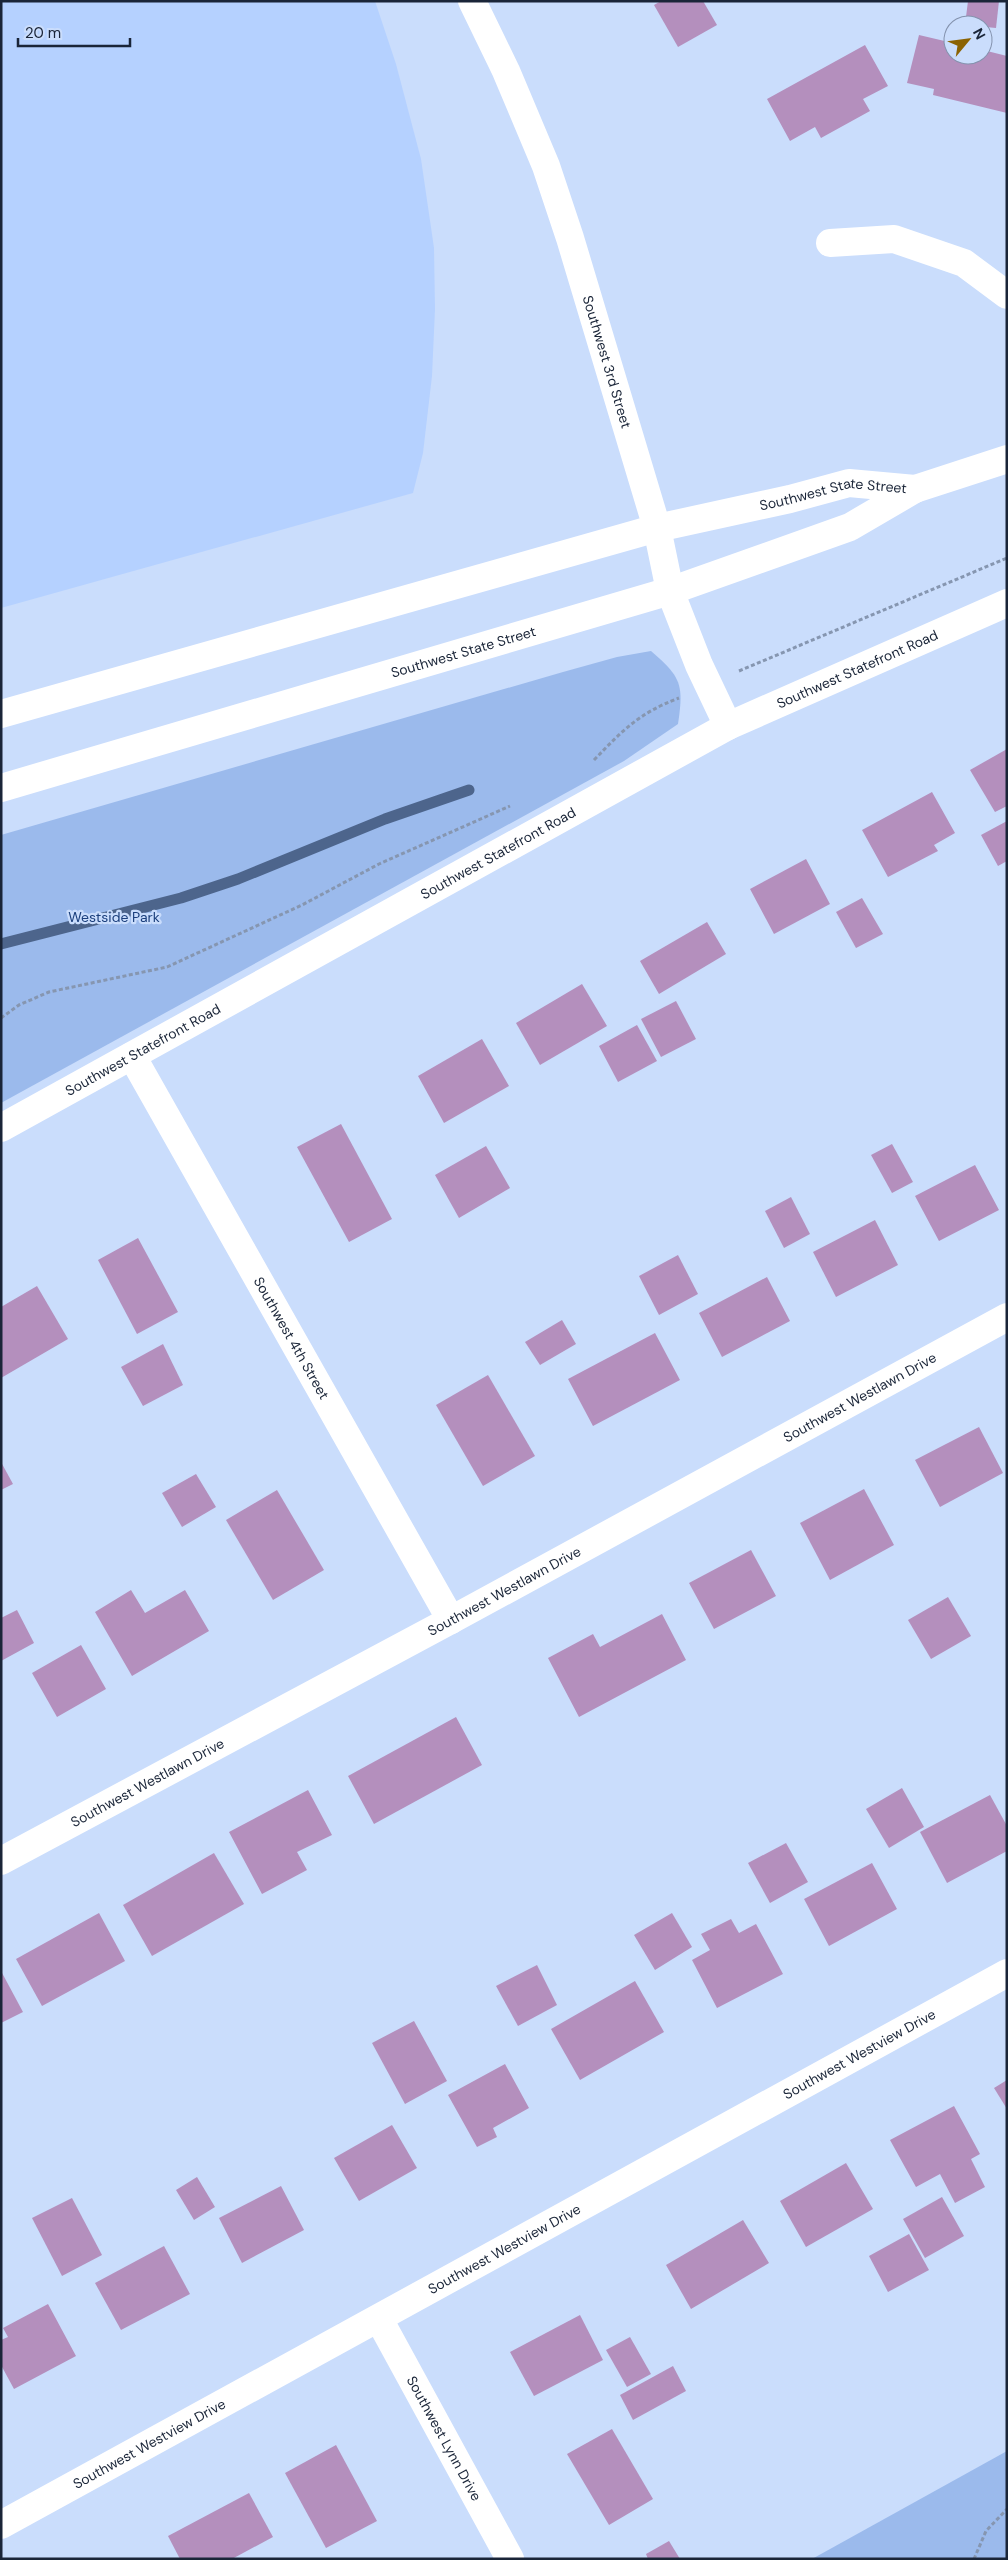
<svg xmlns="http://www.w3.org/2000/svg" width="1008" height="2560" font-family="'DM Sans',sans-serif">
<rect width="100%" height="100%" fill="#caddfc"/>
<polygon fill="#b5d1ff" points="1,1 375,1 396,64 421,159 434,248 435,309 432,376 423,453 413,493 1,608"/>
<g fill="#9bbaec">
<path d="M651 651C681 677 684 684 678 724L624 761 1 1103V835L563 672 617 657Z"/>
<polygon points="1007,2451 1007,2559 812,2559"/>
</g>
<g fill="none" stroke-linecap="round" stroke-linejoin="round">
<polyline stroke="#4d658c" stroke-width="11" points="1,944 181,898 238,879 385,819 469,790"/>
</g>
<g fill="#b48fbd">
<polygon points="661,1 703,1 717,25 678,47 654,5"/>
<polygon points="968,1 999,1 996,28 965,25"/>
<polygon points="919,35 953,43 953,55 983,55 983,50 1007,56 1007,113 933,95 934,89 907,83"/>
<polygon points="865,45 888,86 863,99 870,111 821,138 815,127 790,141 767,99"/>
<polygon points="1007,749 1007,806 995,812 970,770"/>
<polygon points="932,792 955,833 934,845 938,851 888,877 862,830"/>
<polygon points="1007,821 1007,861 998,866 981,835"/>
<polygon points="806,859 830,904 774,934 750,889"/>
<polygon points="862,898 883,934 856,948 836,912"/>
<polygon points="707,922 726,954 659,994 640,961"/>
<polygon points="582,984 607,1026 540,1065 516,1023"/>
<polygon points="676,1001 696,1039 661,1057 641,1019"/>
<polygon points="637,1025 657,1061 618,1082 599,1046"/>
<polygon points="482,1039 509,1086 444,1123 418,1076"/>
<polygon points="341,1124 392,1219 349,1242 297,1147"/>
<polygon points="892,1144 913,1182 892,1193 871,1155"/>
<polygon points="486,1146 510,1188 459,1218 435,1175"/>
<polygon points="975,1165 999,1210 939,1241 915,1196"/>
<polygon points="791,1197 810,1234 784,1248 765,1211"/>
<polygon points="875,1220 898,1265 836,1297 813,1252"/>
<polygon points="138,1238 178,1312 137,1334 98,1260"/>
<polygon points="678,1255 698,1294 659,1315 639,1276"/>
<polygon points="767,1277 790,1321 722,1357 699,1313"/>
<polygon points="37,1286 68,1339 1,1378 1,1307"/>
<polygon points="562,1320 576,1344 540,1365 525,1342"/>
<polygon points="655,1333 680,1380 593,1426 568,1379"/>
<polygon points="163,1344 183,1385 143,1406 121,1367"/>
<polygon points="488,1375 535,1456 483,1486 436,1405"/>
<polygon points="979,1427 1003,1473 940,1507 915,1460"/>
<polygon points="1,1462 13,1484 1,1490"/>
<polygon points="196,1474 216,1507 182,1527 162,1493"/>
<polygon points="864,1489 894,1545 830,1580 800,1523"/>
<polygon points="277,1490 324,1570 273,1600 226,1520"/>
<polygon points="751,1550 776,1596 714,1629 689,1583"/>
<polygon points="131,1590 145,1613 185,1590 209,1631 132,1676 95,1612"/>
<polygon points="948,1597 971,1636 931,1659 908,1620"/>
<polygon points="17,1610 34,1643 1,1661 1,1618"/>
<polygon points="662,1614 686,1660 579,1717 548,1658 593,1634 600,1647"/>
<polygon points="81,1645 106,1689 57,1717 32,1673"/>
<polygon points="456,1717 482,1765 374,1824 348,1776"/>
<polygon points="902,1788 924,1827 889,1848 866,1809"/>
<polygon points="308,1790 332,1835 297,1852 307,1870 262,1894 229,1832"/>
<polygon points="990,1795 1007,1826 1007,1851 947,1883 920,1832"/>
<polygon points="786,1843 808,1882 770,1903 748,1863"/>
<polygon points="214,1853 244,1904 152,1956 123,1905"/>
<polygon points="872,1863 897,1909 829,1946 804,1899"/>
<polygon points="99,1913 125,1961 42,2006 16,1959"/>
<polygon points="672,1913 692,1947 655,1970 634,1935"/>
<polygon points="731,1919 739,1933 756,1924 783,1974 717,2008 692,1960 710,1950 701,1934"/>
<polygon points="537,1965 557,2005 518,2026 496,1986"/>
<polygon points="1,1971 23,2012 1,2023"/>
<polygon points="635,1981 664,2032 580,2080 551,2029"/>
<polygon points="414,2021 447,2081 405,2104 372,2043"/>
<polygon points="505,2064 529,2108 493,2128 497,2137 477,2147 448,2095"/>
<polygon points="1007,2080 1007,2109 994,2088"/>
<polygon points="954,2106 980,2154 971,2159 985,2187 955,2203 940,2174 916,2187 890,2140"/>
<polygon points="392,2125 417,2168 359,2201 334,2158"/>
<polygon points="846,2163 873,2209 806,2247 780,2201"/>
<polygon points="197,2177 215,2207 194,2220 176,2190"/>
<polygon points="281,2186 304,2230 242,2263 219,2218"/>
<polygon points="942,2197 964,2236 925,2258 903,2219"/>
<polygon points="72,2198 102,2255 62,2276 32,2218"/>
<polygon points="743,2220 769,2263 691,2309 666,2265"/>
<polygon points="909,2234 929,2270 888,2292 869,2256"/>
<polygon points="164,2246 190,2294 121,2330 95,2283"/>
<polygon points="48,2304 76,2356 14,2389 1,2365 1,2340 8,2337 3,2328"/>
<polygon points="580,2315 603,2360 534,2396 510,2352"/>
<polygon points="630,2337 651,2374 627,2387 606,2350"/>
<polygon points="673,2366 686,2391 633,2420 620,2395"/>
<polygon points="612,2429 653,2499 609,2525 567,2454"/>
<polygon points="336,2445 377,2521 326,2548 285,2473"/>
<polygon points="249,2493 273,2537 232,2559 180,2559 168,2536"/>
<polygon points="669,2541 680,2559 648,2559 646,2554"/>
</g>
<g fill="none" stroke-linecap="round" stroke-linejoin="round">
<g stroke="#8696b0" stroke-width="3" stroke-dasharray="4 2.5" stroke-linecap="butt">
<polyline points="739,671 1007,558"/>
<path d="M594 760C623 730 639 713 679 698"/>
<polyline points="1,1018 19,1005 49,992 167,967 302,905 379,864 510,806"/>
<polyline points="974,2559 986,2531 1007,2509"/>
</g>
<g stroke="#fff" stroke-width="28">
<path id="s1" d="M472 1 506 71 546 166 570 238 657 528 670 591 699 665 728 726"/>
<polyline points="830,243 894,239 964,263 1007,295"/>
<path id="s2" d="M132 1056 451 1620"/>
<path id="s3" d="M1 1128 728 726 1007 603"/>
<path id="s4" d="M1 1861 451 1620 1007 1317"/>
<path id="s5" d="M379 2319 510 2559"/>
<path id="s6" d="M1 2525 1007 1973"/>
</g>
<g stroke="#fff" stroke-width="28">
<path id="s7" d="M1 714 657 528 790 499 849 483 915 489"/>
<path id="s8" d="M1 788 670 591 850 527 915 489 1007 459"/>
</g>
</g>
<g text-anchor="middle" stroke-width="4.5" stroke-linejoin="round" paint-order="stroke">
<g font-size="14" fill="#1a2538" stroke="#caddfc">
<text dy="5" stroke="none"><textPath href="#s1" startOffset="386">Southwest 3rd Street</textPath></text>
<text dy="5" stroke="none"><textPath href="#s7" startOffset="862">Southwest State Street</textPath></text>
<text dy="5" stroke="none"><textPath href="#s8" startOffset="482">Southwest State Street</textPath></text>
<text dy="5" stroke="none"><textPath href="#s3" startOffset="972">Southwest Statefront Road</textPath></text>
<text dy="5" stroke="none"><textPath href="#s3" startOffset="568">Southwest Statefront Road</textPath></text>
<text dy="5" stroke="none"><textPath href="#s3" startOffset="162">Southwest Statefront Road</textPath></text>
<text dy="5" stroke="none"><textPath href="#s2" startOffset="324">Southwest 4th Street</textPath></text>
<text dy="5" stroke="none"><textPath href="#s4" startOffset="976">Southwest Westlawn Drive</textPath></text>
<text dy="5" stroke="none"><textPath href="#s4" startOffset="571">Southwest Westlawn Drive</textPath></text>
<text dy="5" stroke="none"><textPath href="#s4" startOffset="166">Southwest Westlawn Drive</textPath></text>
<text dy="5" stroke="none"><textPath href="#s6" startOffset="979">Southwest Westview Drive</textPath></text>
<text dy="5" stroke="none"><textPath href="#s6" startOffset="574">Southwest Westview Drive</textPath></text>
<text dy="5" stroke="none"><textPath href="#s5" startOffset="136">Southwest Lynn Drive</textPath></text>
<text dy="5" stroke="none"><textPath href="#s6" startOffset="169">Southwest Westview Drive</textPath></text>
</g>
<g font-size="14" fill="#1b3f7c" stroke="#caddfc">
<text x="114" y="922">Westside Park</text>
</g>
</g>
<rect width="1008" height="2560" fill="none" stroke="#1a2538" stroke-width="5"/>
<g transform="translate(968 40) rotate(61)"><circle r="24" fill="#caddfc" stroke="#8493ae"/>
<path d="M0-4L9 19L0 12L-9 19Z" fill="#8b6303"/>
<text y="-8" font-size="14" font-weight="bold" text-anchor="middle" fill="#1a2538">N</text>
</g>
<path d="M18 38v8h112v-8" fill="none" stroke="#1a2538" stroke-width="2.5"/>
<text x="25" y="38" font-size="15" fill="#1a2538" stroke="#caddfc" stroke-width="4" paint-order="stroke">20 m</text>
</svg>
